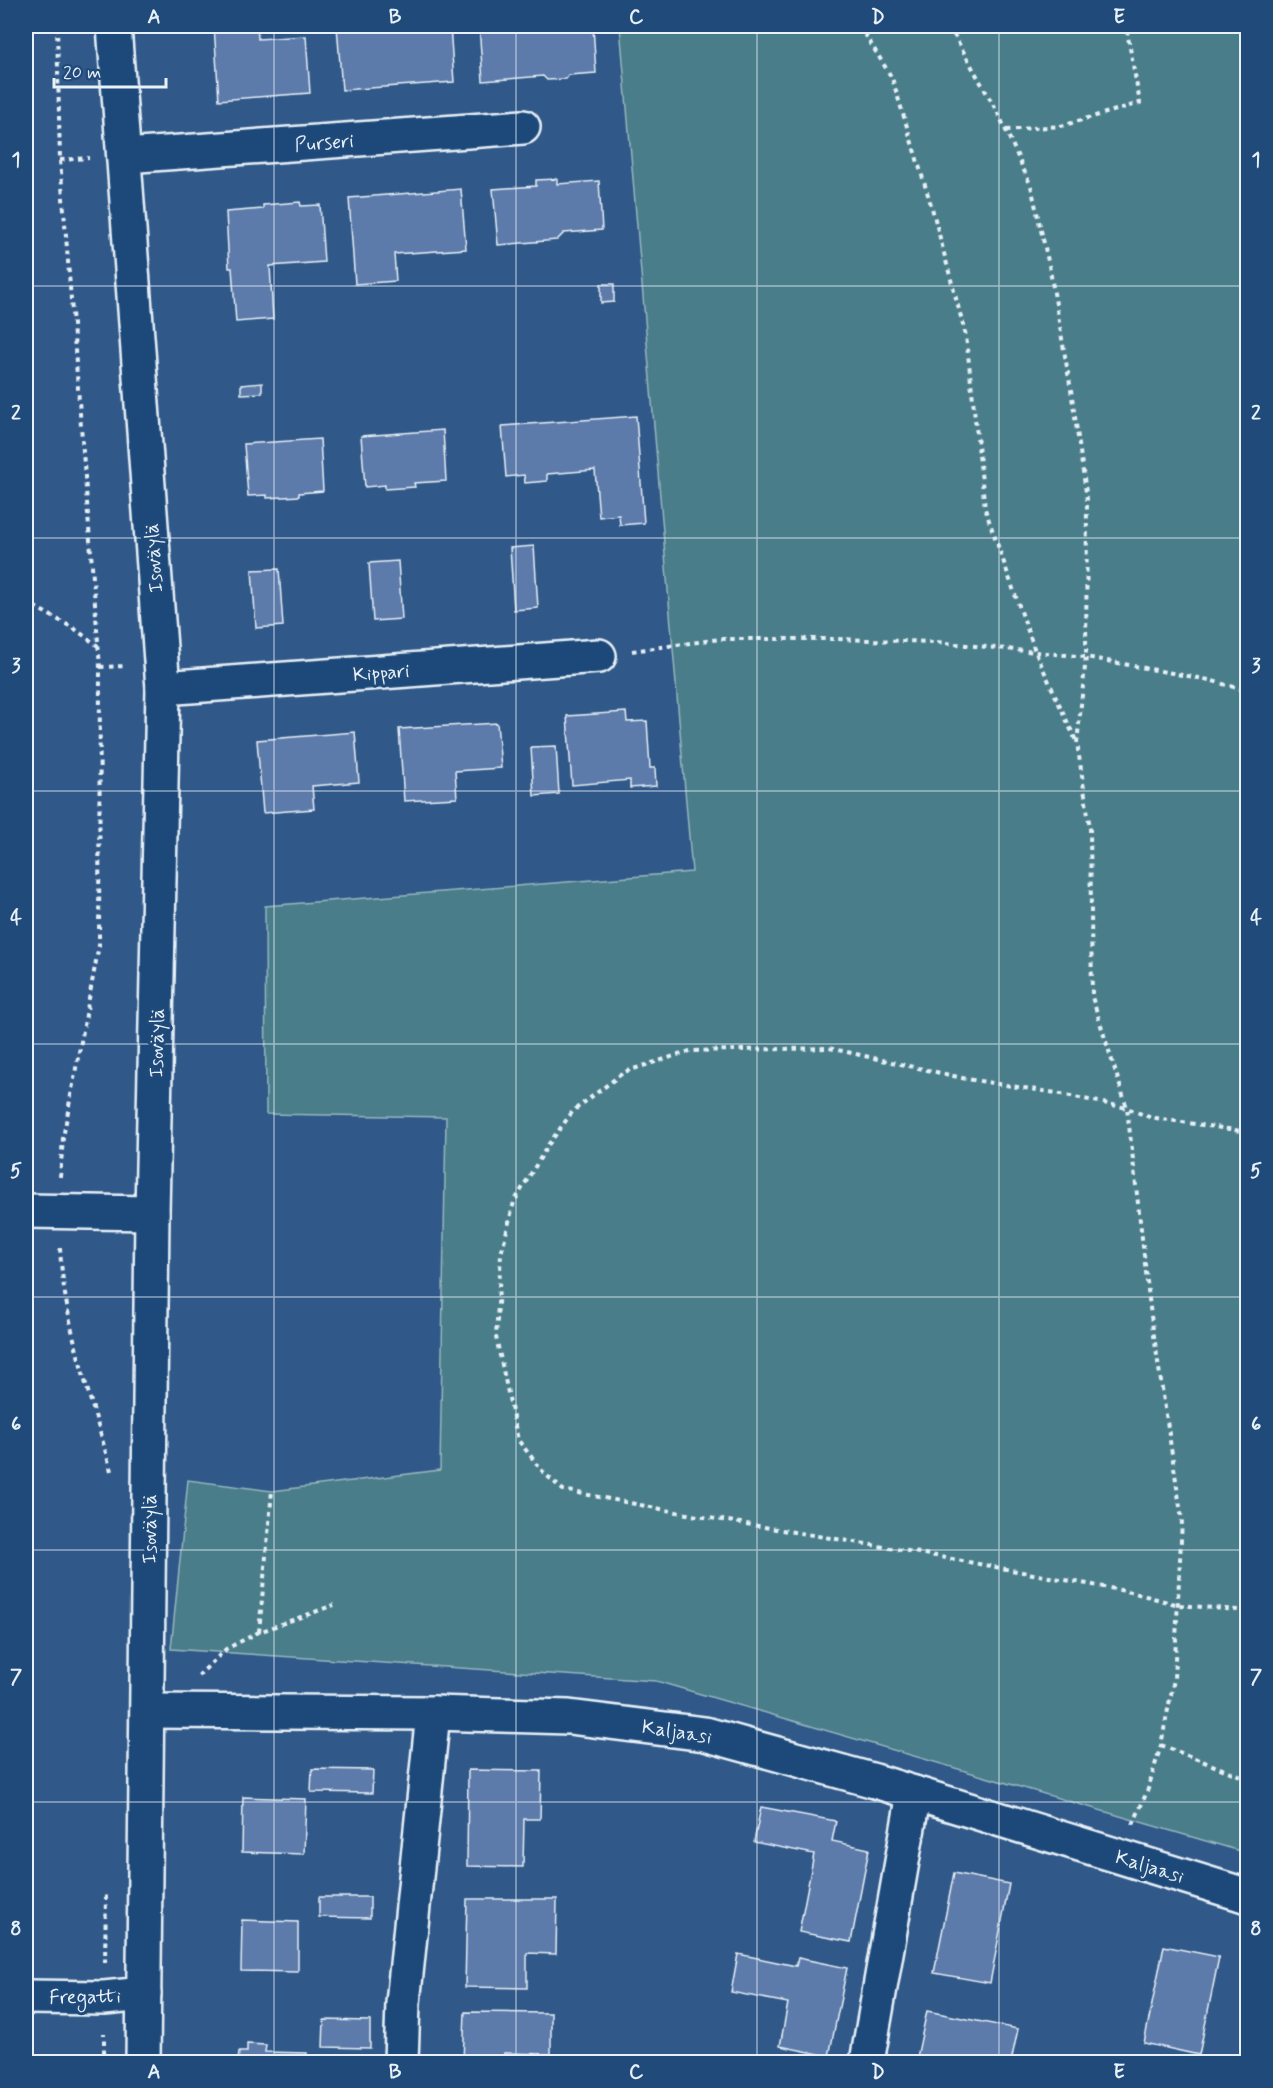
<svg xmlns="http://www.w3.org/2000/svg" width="1273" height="2088" font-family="Mynerve,sans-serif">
<rect width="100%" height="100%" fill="#305888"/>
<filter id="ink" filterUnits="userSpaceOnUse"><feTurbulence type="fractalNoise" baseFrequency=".0167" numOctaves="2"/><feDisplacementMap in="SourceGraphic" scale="12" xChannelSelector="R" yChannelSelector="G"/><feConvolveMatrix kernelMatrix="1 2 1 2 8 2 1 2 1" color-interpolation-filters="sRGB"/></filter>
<g filter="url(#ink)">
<polygon fill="#497d89" stroke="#98b7c0" stroke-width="1.5" points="620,26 1247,26 1247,1853 656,1681 171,1649 188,1480 272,1491 440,1470 446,1117 266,1114 265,906 692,872"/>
<g fill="#5b7aaa" stroke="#e8f1f8" stroke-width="1.5">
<polygon points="214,26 257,26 258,39 306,36 310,93 219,100"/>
<polygon points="337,26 450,26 454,82 342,90"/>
<polygon points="479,26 593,26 596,73 569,75 566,79 547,80 543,76 483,81"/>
<polygon points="557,179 557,184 599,181 602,230 564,233 557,240 498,245 493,189 536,186 536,180"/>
<polygon points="461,189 466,249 394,254 396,281 355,284 349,198"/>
<polygon points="300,202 301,206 320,205 324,262 270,266 273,319 236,322 232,268 229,268 226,212 263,209 263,205"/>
<polygon points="601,284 614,284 614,302 601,303"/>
<polygon points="262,383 262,393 241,394 241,385"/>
<polygon points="636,416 644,523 620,525 619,515 599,517 595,470 547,474 547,481 525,483 524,475 506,477 502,426"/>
<polygon points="443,430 446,481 414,483 415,487 385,489 385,485 365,487 361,436"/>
<polygon points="320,439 323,491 299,493 299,496 267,498 267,495 248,496 244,444"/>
<polygon points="534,546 538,608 514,610 510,548"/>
<polygon points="398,561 402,619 373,621 369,563"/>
<polygon points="279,569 283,626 256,628 252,570"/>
<polygon points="626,712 627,722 647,721 650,768 655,768 656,786 630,788 630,780 572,785 567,716"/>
<polygon points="497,723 501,768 455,771 457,798 404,801 399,729"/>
<polygon points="355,732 359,782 312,786 314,809 263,813 257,740"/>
<polygon points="556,746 559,794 534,796 531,747"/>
<polygon points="312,1769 373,1770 372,1793 311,1792"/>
<polygon points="468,1770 541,1771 540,1819 524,1819 523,1867 467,1866"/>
<polygon points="243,1797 306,1799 304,1854 242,1852"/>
<polygon points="761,1807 836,1821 832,1841 869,1849 851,1942 799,1932 814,1854 754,1842"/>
<polygon points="954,1873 1009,1884 990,1983 934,1973"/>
<polygon points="319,1897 370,1897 370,1918 319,1917"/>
<polygon points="467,1899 557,1899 556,1954 527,1953 527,1988 465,1987"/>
<polygon points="242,1920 298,1922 298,1972 241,1971"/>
<polygon points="1164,1946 1219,1957 1199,2055 1144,2043"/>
<polygon points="738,1954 796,1966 798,1958 847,1968 829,2056 780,2046 788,2003 731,1992"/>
<polygon points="927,2011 1018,2029 1011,2062 916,2062"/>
<polygon points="465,2012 551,2013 551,2054 504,2053 504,2062 463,2062"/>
<polygon points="324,2020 370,2021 370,2048 323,2047"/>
<polygon points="247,2044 266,2045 265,2052 307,2053 307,2062 238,2062 239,2052 247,2052"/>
</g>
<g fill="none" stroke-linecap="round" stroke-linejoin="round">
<defs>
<g id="minor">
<polyline points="125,156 523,127"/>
<polyline points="163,688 599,656"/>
<polyline points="26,1211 152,1213"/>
<polyline points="148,1711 433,1713 569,1717 705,1734 875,1781 1248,1896"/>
<polyline points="26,1997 104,1998 144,1994"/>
<polyline points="401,2062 403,2003 433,1713"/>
<polyline points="867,2062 914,1793"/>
</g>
<polyline id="tertiary" points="114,26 163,688 152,1213 143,2062"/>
</defs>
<use href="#minor" stroke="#e8f1f8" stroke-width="38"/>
<use href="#tertiary" stroke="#e8f1f8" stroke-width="38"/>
<g stroke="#e8f1f8" stroke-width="4" stroke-dasharray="4.5 4.5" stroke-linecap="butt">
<polyline points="57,26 60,160 100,667 99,945 63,1138 60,1177"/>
<polyline points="860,26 892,78 932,208 966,336 985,509 1035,651 1077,743"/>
<polyline points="949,26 999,115 1031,186 1050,270 1071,390 1087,499 1086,657 1077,743 1090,828 1092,997 1127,1108 1151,1316 1182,1520 1174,1679 1161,1745 1148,1789 1133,1825"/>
<polyline points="1006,130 1061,126 1140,103 1126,26"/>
<polyline points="60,160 89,158"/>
<polyline points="26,602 75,629 98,646"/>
<polyline points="632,651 720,639 836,639 936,642 1086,657 1209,680 1248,691"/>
<polyline points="100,667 126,666"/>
<polyline points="1248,1132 1149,1117 1127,1108 1056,1093 967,1079 829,1048 690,1051 624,1072 573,1111 548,1145 514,1202 501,1254 496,1337 518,1440 544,1473 563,1490 692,1515 908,1551 1131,1592 1179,1605 1248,1611"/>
<path d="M60 1248C64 1325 91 1397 111 1471"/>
<polyline points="259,1632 272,1491"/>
<polyline points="198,1676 226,1649 259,1632 334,1605"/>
<polyline points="1161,1745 1248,1779"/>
<polyline points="105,1963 106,1892"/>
<polyline points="104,2062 104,2033"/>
</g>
<use href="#minor" stroke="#1f4a7a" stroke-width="33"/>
<use href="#tertiary" stroke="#1f4a7a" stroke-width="33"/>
</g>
</g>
<path fill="none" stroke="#e8f1f8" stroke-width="1.5" stroke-opacity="0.55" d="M274 26V2062M516 26V2062M757 26V2062M999 26V2062M26 286H1248M26 538H1248M26 791H1248M26 1044H1248M26 1297H1248M26 1550H1248M26 1802H1248"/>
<g text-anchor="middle" stroke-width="6" stroke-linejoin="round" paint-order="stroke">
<g font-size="20" fill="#e8f1f8" stroke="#1f4a7a">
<text transform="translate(324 142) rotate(-4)" y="7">Purseri</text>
<text transform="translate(153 558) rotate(-94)" y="7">Isoväylä</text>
<text transform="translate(381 672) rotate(-4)" y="7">Kippari</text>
<text transform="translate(156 1043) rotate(-89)" y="7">Isoväylä</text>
<text transform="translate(149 1529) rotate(-90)" y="7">Isoväylä</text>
<text transform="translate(677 1731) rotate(9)" y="7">Kaljaasi</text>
<text transform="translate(1150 1866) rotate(17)" y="7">Kaljaasi</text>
<text transform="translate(85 1996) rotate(-1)" y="7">Fregatti</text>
</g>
</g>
<rect width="1273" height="2088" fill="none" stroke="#1f4a7a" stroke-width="66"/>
<path d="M54 78v9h112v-9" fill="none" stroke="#e8f1f8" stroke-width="3"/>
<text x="63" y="78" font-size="18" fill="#e8f1f8" stroke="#1f4a7a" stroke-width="4.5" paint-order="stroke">20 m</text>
<rect x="33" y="33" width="1207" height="2022" fill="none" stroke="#e8f1f8" stroke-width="2"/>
<g font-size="20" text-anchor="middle" font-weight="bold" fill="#e8f1f8">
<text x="154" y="23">A</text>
<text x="395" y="23">B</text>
<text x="636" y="23">C</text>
<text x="878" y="23">D</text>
<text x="1119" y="23">E</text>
<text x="16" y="166">1</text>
<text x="1256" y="166">1</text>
<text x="16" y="419">2</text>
<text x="1256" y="419">2</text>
<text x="16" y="672">3</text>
<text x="1256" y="672">3</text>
<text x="16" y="924">4</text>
<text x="1256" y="924">4</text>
<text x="16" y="1177">5</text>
<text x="1256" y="1177">5</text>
<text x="16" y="1430">6</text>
<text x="1256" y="1430">6</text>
<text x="16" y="1683">7</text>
<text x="1256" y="1683">7</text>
<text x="16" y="1935">8</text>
<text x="1256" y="1935">8</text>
<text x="154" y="2078">A</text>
<text x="395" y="2078">B</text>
<text x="636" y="2078">C</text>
<text x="878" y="2078">D</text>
<text x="1119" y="2078">E</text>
</g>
</svg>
